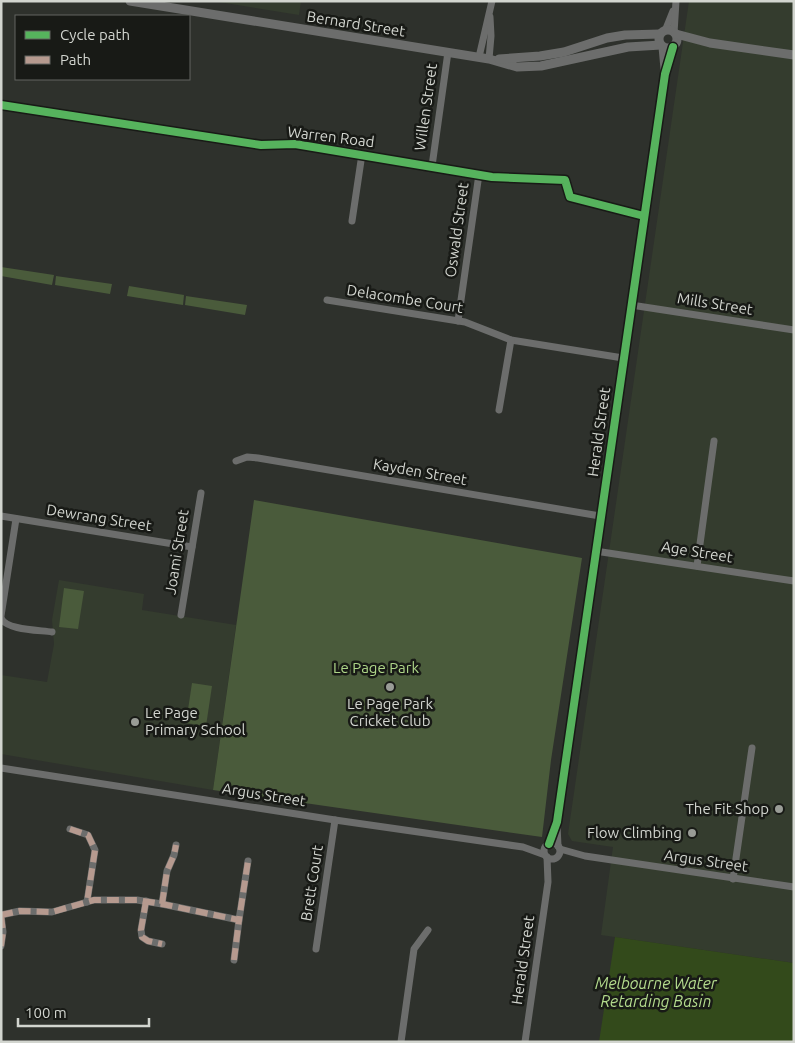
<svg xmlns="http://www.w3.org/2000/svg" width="795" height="1043" font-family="Ubuntu,sans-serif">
<rect width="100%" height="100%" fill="#2e312c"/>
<g fill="#343c2e">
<polygon points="213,1 301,1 299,15"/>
<polygon points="689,1 794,1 794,963 601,935 613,847 572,841 568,834"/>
<polygon points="59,580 144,594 142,610 236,625 213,790 1,754 1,675 47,682 54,644 52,620"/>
</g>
<g fill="#4a5b3b">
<polygon points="1,267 54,275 52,285 1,276"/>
<polygon points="56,276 112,284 110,294 55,285"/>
<polygon points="129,286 184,295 183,305 127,296"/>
<polygon points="186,296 247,305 245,315 185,305"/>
<polygon points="254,500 582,558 551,760 542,837 213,790"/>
<polygon points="64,588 84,591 78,629 59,627"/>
<polygon points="192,683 212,686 206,726 186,723"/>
</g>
<polygon fill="#334a1b" points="615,937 794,963 794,1042 599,1042"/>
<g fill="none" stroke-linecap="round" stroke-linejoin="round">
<g stroke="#6c6d6c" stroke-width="7">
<polyline points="665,31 673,11"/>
<polyline points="674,33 676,1"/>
<polyline points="662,47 664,69"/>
<polyline points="479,57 492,1"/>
<polyline points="489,59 491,36 490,17"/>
<polyline points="1,105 261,145 295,144 492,177 565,180 570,197 644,216"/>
<polyline points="432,166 448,52"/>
<polyline points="352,221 362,154"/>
<polyline points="327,300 465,322 511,340 623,358"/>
<polyline points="631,305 794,330"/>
<polyline points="458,321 479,174"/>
<polyline points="499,410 511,340"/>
<polyline points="236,461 247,457 258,458 600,516"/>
<polyline points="1,516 192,547"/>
<polyline points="595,551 794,581"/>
<polyline points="697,566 714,441"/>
<polyline points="181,615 201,493"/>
<polyline points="1,616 16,519"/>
<path d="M1 618C6 630 39 630 52 632"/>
<polyline points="1,768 335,820 523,847 545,855"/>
<polyline points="557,825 558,846"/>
<polyline points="70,829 88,835 95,850 87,902"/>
<circle cx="552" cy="851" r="8"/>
<polyline points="549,844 557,822 665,74 673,47"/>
<polyline points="560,849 585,856 794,887"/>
<polyline points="733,879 752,748"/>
<polyline points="146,901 141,930 142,937 148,941 162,944"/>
<polyline points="162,904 167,871 174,855 176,845"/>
<polyline points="1,915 20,911 52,912 94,900 137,900 162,904 239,920 248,861"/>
<polyline points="1,946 3,932 1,915"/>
<polyline points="316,949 335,820"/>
<polyline points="234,960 239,920"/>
<polyline points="401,1042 414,949 428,930"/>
<polyline points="525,1042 548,882 547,857"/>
</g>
<g stroke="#6c6d6c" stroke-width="9">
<polyline points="130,1 489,59 517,67 541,66 628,47 661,45"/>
<circle cx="668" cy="39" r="9"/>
<polyline points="676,34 710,43 794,55"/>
<polyline points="499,59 540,56 564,52 607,38 625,35 660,34"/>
</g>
<g stroke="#b69a8f" stroke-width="6" stroke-dasharray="12 6" stroke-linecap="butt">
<polyline points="70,829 88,835 95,850 87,902"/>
<polyline points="146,901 141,930 142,937 148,941 162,944"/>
<polyline points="162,904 167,871 174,855 176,845"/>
<polyline points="1,915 20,911 52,912 94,900 137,900 162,904 239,920 248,861"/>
<polyline points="1,946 3,932 1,915"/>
<polyline points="234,960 239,920"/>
</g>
<defs>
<g id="cycleway">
<polyline points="1,105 261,145 295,144 492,177 565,180 570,197 644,216"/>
<polyline points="549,844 557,822 665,74 673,47"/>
</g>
</defs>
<use href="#cycleway" stroke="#181a16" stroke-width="11"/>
<use href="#cycleway" stroke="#56b35d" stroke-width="8"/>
</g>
<g fill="#999c96" stroke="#181a16" stroke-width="2">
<circle cx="390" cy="687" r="5"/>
<circle cx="135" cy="722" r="5"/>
<circle cx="779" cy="809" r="5"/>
<circle cx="692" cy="833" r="5"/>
</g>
<g text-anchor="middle" stroke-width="5" stroke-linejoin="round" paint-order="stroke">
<g font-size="15" fill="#d2d5cf" stroke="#181a16">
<text transform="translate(356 24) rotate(9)" y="5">Bernard Street</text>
<text transform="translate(426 107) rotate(-82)" y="5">Willen Street</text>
<text transform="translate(331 137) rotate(7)" y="5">Warren Road</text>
<text transform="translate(457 230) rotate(-82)" y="5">Oswald Street</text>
<text transform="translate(405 299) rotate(9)" y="5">Delacombe Court</text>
<text transform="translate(715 304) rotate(9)" y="5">Mills Street</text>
<text transform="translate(599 432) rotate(-82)" y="5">Herald Street</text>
<text transform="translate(420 472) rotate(10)" y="5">Kayden Street</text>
<text transform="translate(99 518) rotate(9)" y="5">Dewrang Street</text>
<text transform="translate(177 552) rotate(-81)" y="5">Joami Street</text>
<text transform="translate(697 552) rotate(9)" y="5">Age Street</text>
<text transform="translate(264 795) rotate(9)" y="5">Argus Street</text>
<text transform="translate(706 861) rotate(8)" y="5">Argus Street</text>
<text transform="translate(312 883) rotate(-81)" y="5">Brett Court</text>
<text transform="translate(523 960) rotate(-82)" y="5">Herald Street</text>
</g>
<g font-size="15" fill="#aed688" stroke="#181a16">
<text x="376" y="673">Le Page Park</text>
</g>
<g font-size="15" fill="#d2d5cf" stroke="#181a16" text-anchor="end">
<text x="390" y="709" text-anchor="middle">Le Page Park<tspan x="390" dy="17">Cricket Club</tspan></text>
<text x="145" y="718" text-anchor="start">Le Page<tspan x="145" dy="17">Primary School</tspan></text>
<text x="769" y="814">The Fit Shop</text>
<text x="682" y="838">Flow Climbing</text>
</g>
<g font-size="16" font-style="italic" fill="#b3db8d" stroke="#181a16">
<text x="656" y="989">Melbourne Water<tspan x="656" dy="18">Retarding Basin</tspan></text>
</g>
</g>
<rect width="795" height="1043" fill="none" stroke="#d2d5cf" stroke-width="5"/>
<rect x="15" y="15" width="175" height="65" fill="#181a16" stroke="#626560"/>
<rect x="25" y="31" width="25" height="8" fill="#56b35d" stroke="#626560"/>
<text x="60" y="40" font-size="15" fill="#d2d5cf">Cycle path</text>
<rect x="25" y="56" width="25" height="8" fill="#b69a8f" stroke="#626560"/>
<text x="60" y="65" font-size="15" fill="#d2d5cf">Path</text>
<path d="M18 1018v8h131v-8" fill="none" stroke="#d2d5cf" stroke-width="2.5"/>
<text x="25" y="1018" font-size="15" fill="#d2d5cf" stroke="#181a16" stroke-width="4" paint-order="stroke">100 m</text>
</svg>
